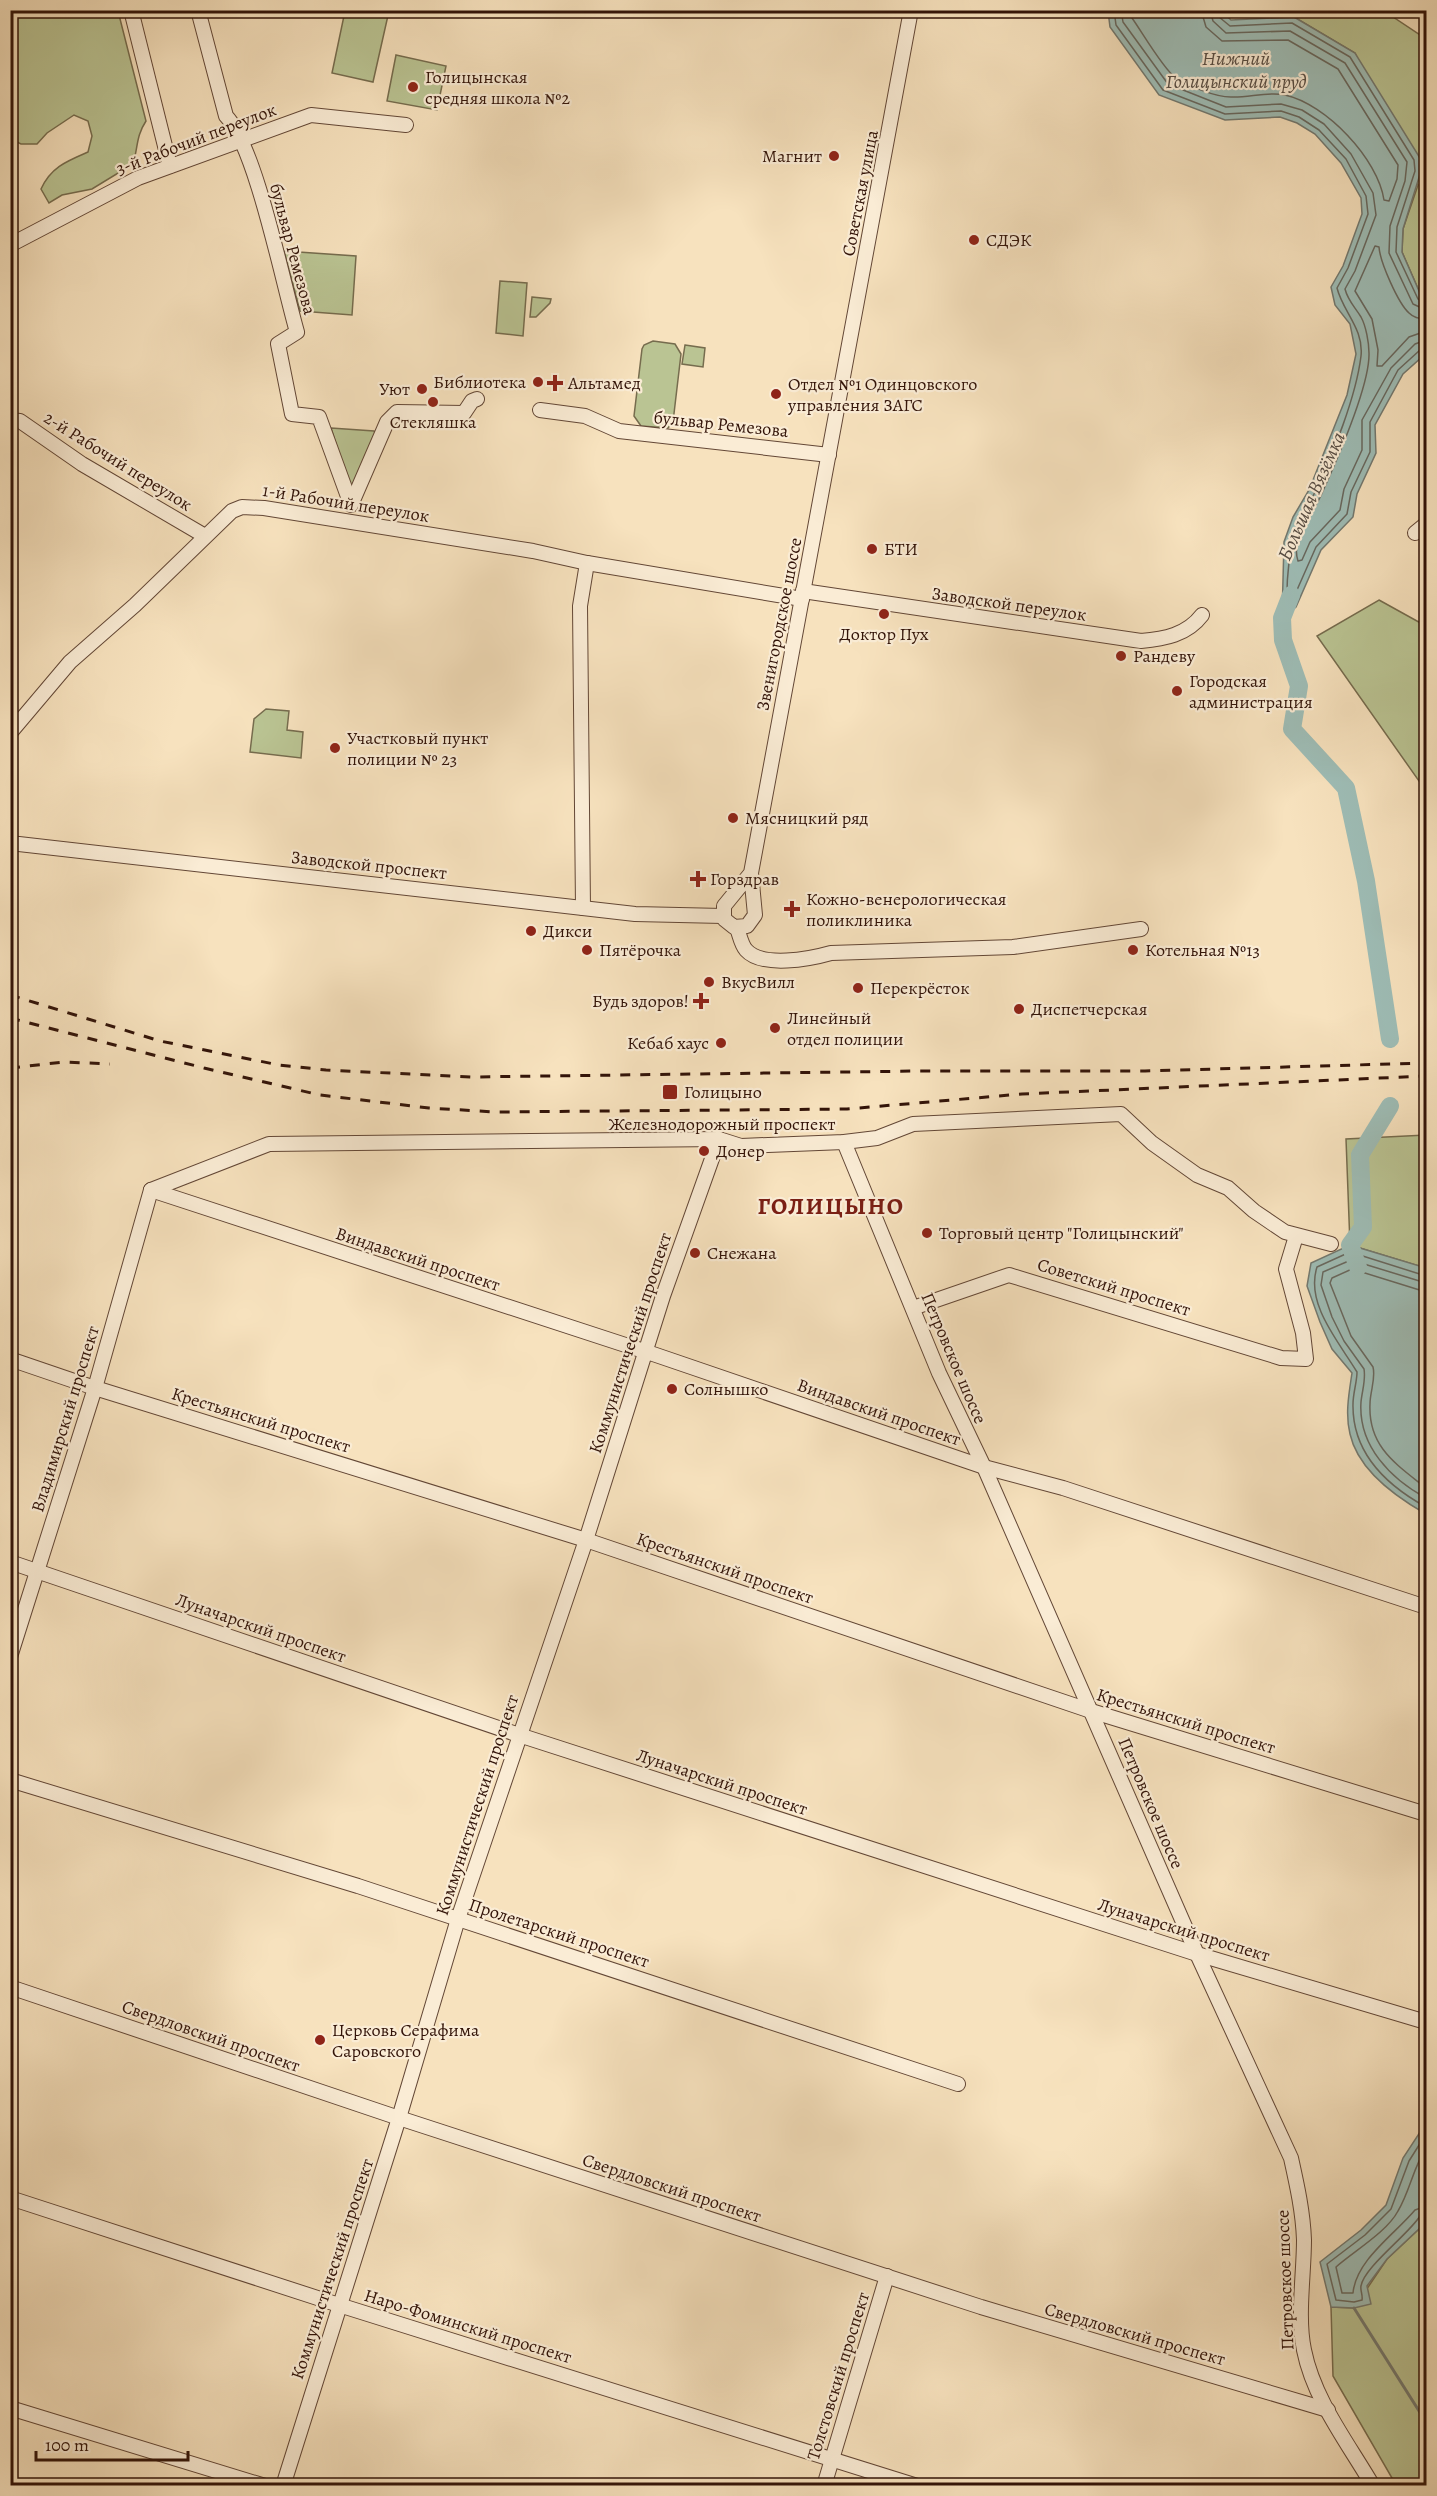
<svg xmlns="http://www.w3.org/2000/svg" width="1437" height="2496" font-family="Alegreya,serif">
<rect width="100%" height="100%" fill="#f7e2be"/>
<filter id="stains"><feTurbulence type="fractalNoise" baseFrequency=".00333" numOctaves="4"/><feColorMatrix values="0 0 0 0 .2 0 0 0 0 .09 0 0 0 0 .02 0 0 0 .5 -.17"/></filter>
<radialGradient id="worn" r=".72"><stop offset=".6" stop-color="#630" stop-opacity="0"/><stop offset="1" stop-color="#630" stop-opacity=".3"/></radialGradient>
<g fill="#bac493" stroke="#766c4e" stroke-width="1.5">
<path d="M11 10 118 11 146 121C136 136 138 148 133 164L92 189 62 195 49 203 41 189C51 167 67 161 88 152L92 136 88 121 74 115 47 133 37 144H21L11 139Z"/>
<polygon points="345,11 389,11 373,82 332,73"/>
<polygon points="1298,11 1384,11 1426,39 1426,307 1402,252 1403,229 1418,185 1355,53 1294,17"/>
<polygon points="396,55 446,66 437,110 387,101"/>
<polygon points="284,251 356,256 352,315 300,311"/>
<polygon points="500,281 527,283 523,336 496,333"/>
<polygon points="532,297 551,299 550,303 536,317 530,317"/>
<polygon points="653,341 675,344 681,354 673,422 668,428 641,426 634,416 642,349 644,345"/>
<polygon points="685,345 705,348 703,367 682,364"/>
<polygon points="331,428 374,431 377,437 353,488 350,488"/>
<polygon points="1379,600 1426,626 1426,791 1317,636"/>
<polygon points="266,709 289,711 287,730 303,732 301,758 250,752 254,719"/>
<polygon points="1426,1135 1426,1274 1422,1267 1350,1245 1346,1139"/>
<polygon points="1426,2214 1426,2485 1396,2485 1333,2376 1331,2307 1354,2308 1387,2259 1421,2227"/>
</g>
<g fill="#9ebdb6" stroke="#737970" stroke-width="1.5">
<polygon points="1108,11 1221,11 1231,20 1294,17 1355,53 1420,158 1421,171 1403,229 1402,252 1426,307 1426,348 1423,356 1403,374 1375,425 1376,453 1357,494 1353,517 1321,550 1296,607 1282,618 1284,542 1293,517 1309,490 1347,395 1356,354 1350,324 1335,305 1331,287 1343,266 1362,214 1361,198 1341,163 1315,134 1297,123 1280,117 1225,120 1159,95 1110,27"/>
<path d="M1350 1245 1423 1267 1426 1274V1514C1396 1497 1358 1470 1350 1434 1345 1414 1349 1393 1352 1373L1332 1349 1320 1322 1307 1286 1311 1263Z"/>
<polygon points="1426,2123 1426,2214 1421,2227 1387,2259 1367,2286 1371,2304 1354,2308 1331,2307 1320,2262 1361,2230 1386,2205 1403,2158"/>
</g>
<g fill="none" stroke-linecap="round" stroke-linejoin="round">
<g stroke="#68685f" stroke-width="1.5">
<path d="M1114 10 1116 25 1163 90 1225 114 1281 111 1299 117 1319 130 1346 159 1366 196 1368 214 1348 268 1337 288C1343 312 1364 329 1361 356 1356 397 1333 454 1315 492 1298 527 1291 532 1288 573 1287 582 1286 592 1289 600L1293 599 1316 547 1347 514 1351 492 1370 452V422L1398 370 1420 350 1426 348"/>
<path d="M1121 10 1123 22 1168 84 1226 107 1281 104 1302 110 1324 124 1351 154 1373 193 1376 215 1355 271 1345 289C1348 301 1355 307 1361 317 1366 326 1369 343 1369 353 1370 385 1336 462 1322 493 1314 513 1290 538 1298 561L1302 560 1310 542 1340 510 1344 489 1362 450V420L1391 368 1415 344 1426 340"/>
<path d="M1130 10 1132 18C1142 32 1164 70 1175 77 1188 86 1215 97 1231 97 1248 98 1268 91 1285 95 1326 104 1378 159 1384 200L1389 201 1397 179 1398 165 1338 69 1288 40 1222 41 1206 27 1201 10"/>
<polyline points="1210,10 1213,21 1226,33 1290,31 1345,63 1407,162 1405,181 1390,226 1389,253 1413,304 1426,310"/>
<polyline points="1217,10 1219,17 1230,26 1292,23 1350,57 1414,160 1415,171 1397,227 1396,252 1418,299 1426,303"/>
<path d="M1426 319C1420 319 1414 318 1409 313 1398 303 1380 262 1379 247L1375 246 1355 291 1372 319 1378 350 1377 366H1382L1409 337 1426 331"/>
<path d="M1426 1276 1350 1252 1317 1267C1305 1304 1339 1342 1357 1372 1357 1382 1353 1393 1353 1404 1352 1452 1386 1485 1426 1507"/>
<path d="M1426 1283 1351 1260 1323 1272 1321 1285 1332 1317 1344 1341 1364 1369C1366 1380 1362 1391 1361 1402 1358 1446 1391 1479 1426 1498"/>
<path d="M1426 1292 1352 1269 1332 1278 1330 1283 1351 1336 1373 1367C1376 1379 1370 1391 1370 1404 1368 1447 1396 1464 1426 1488"/>
<path d="M1426 2134 1409 2161 1391 2209 1365 2235 1327 2264 1336 2300 1354 2302 1362 2300C1363 2295 1360 2290 1361 2286 1364 2267 1409 2234 1420 2216L1426 2214"/>
<path d="M1426 2148C1413 2168 1410 2191 1398 2211 1387 2232 1354 2251 1336 2267L1342 2293H1353C1356 2260 1395 2234 1415 2210L1426 2206"/>
</g>
<polyline stroke="#737970" stroke-width="3" points="1354,2308 1426,2422"/>
<g stroke="#9ebdb6" stroke-width="18">
<polyline points="1291,595 1282,618 1283,640 1299,686 1292,729 1346,788 1366,881 1390,1039"/>
<polyline points="1358,1267 1350,1245 1363,1227 1360,1155 1390,1106"/>
</g>
<defs>
<g id="minor">
<polyline points="131,10 170,166"/>
<path d="M198 10 226 116C256 147 283 284 297 332L278 344 292 414 319 417 350 502"/>
<polyline points="10,245 138,178 311,115 406,125"/>
<polyline points="540,410 585,416 619,431 829,455"/>
<polyline points="10,420 20,421 82,464 205,536"/>
<polyline points="351,505 387,422 397,412 464,413 472,401 477,399"/>
<polyline points="1415,533 1426,524"/>
<path d="M803 591 1141 641C1164 639 1187 635 1202 615"/>
<polyline points="10,733 70,662 135,605 232,511 242,507 264,508 533,551 587,563 802,599"/>
<polyline points="10,843 635,914 723,916"/>
<polyline points="751,873 724,906 724,919 734,927 747,926 755,915 751,873 911,10"/>
<polyline points="583,908 580,606 587,563"/>
<path d="M737 928C740 936 741 944 746 950 762 968 810 959 831 953L1013 947 1141 929"/>
<path d="M844 1142 939 1373 984 1467 1197 1954 1291 2158C1297 2185 1303 2212 1304 2240 1304 2274 1297 2317 1304 2350 1314 2400 1348 2443 1373 2486"/>
<polyline points="151,1190 656,1355 984,1467 1063,1488 1426,1607"/>
<polyline points="151,1190 269,1144 719,1139 741,1146 844,1142 877,1138 913,1124 1121,1114 1152,1143 1197,1175 1228,1188 1254,1211 1285,1232 1331,1244"/>
<polyline points="913,1308 1009,1275 1281,1358 1306,1359 1303,1333 1286,1269 1296,1236"/>
<polyline points="10,1359 95,1388 586,1540 1091,1711 1426,1814"/>
<polyline points="10,1562 519,1735 1197,1954 1426,2022"/>
<polyline points="10,1657 95,1388 151,1190"/>
<polyline points="10,1780 358,1886 958,2084"/>
<polyline points="10,1987 399,2118 981,2307 1328,2410"/>
<polyline points="10,2198 339,2305 917,2486"/>
<polyline points="10,2408 265,2486"/>
<polyline points="283,2486 399,2118 458,1919 586,1540 663,1296 719,1139"/>
<polyline points="824,2486 887,2276"/>
</g>
</defs>
<use href="#minor" stroke="#634736" stroke-width="16"/>
<use href="#minor" stroke="#faecd5" stroke-width="14"/>
<g stroke="#321308" stroke-width="3" stroke-dasharray="10 10" stroke-linecap="butt">
<polyline points="10,995 160,1041 279,1065 326,1070 471,1077 919,1071 1145,1071 1426,1063"/>
<polyline points="10,1018 204,1068 320,1095 429,1108 495,1112 847,1109 1022,1094 1426,1076"/>
<polyline points="10,1068 64,1062 110,1064"/>
</g>
</g>
<g fill="#8f2418" stroke="#faecd5" stroke-width="2">
<circle cx="413" cy="87" r="6"/>
<circle cx="834" cy="156" r="6"/>
<circle cx="974" cy="240" r="6"/>
<circle cx="538" cy="382" r="6"/>
<path d="M552 374h6v6h6v6h-6v6h-6v-6h-6v-6h6z"/>
<circle cx="422" cy="389" r="6"/>
<circle cx="776" cy="394" r="6"/>
<circle cx="433" cy="402" r="6"/>
<circle cx="872" cy="549" r="6"/>
<circle cx="884" cy="614" r="6"/>
<circle cx="1121" cy="656" r="6"/>
<circle cx="1177" cy="691" r="6"/>
<circle cx="335" cy="748" r="6"/>
<circle cx="733" cy="818" r="6"/>
<path d="M695 870h6v6h6v6h-6v6h-6v-6h-6v-6h6z"/>
<path d="M789 900h6v6h6v6h-6v6h-6v-6h-6v-6h6z"/>
<circle cx="531" cy="931" r="6"/>
<circle cx="587" cy="950" r="6"/>
<circle cx="1133" cy="950" r="6"/>
<circle cx="709" cy="982" r="6"/>
<circle cx="858" cy="988" r="6"/>
<path d="M698 992h6v6h6v6h-6v6h-6v-6h-6v-6h6z"/>
<circle cx="1019" cy="1009" r="6"/>
<circle cx="775" cy="1028" r="6"/>
<circle cx="721" cy="1043" r="6"/>
<rect x="662" y="1084" width="16" height="16" rx="3"/>
<circle cx="704" cy="1151" r="6"/>
<circle cx="927" cy="1233" r="6"/>
<circle cx="695" cy="1253" r="6"/>
<circle cx="672" cy="1389" r="6"/>
<circle cx="320" cy="2040" r="6"/>
</g>
<g text-anchor="middle" stroke-width="4.5" stroke-linejoin="round" paint-order="stroke">
<g font-size="18" fill="#321308" stroke="#faecd5" text-anchor="start">
<text x="425" y="83">Голицынская<tspan x="425" dy="21">средняя школа №2</tspan></text>
<text x="822" y="162" text-anchor="end">Магнит</text>
<text x="986" y="246">СДЭК</text>
<text x="526" y="388" text-anchor="end">Библиотека</text>
<text x="568" y="389">Альтамед</text>
<text x="788" y="390">Отдел №1 Одинцовского<tspan x="788" dy="21">управления ЗАГС</tspan></text>
<text x="410" y="395" text-anchor="end">Уют</text>
<text x="433" y="428" text-anchor="middle">Стекляшка</text>
<text x="884" y="555">БТИ</text>
<text x="884" y="640" text-anchor="middle">Доктор Пух</text>
<text x="1133" y="662">Рандеву</text>
<text x="1189" y="687">Городская<tspan x="1189" dy="21">администрация</tspan></text>
<text x="347" y="744">Участковый пункт<tspan x="347" dy="21">полиции № 23</tspan></text>
<text x="745" y="824">Мясницкий ряд</text>
<text x="710" y="885">Горздрав</text>
<text x="806" y="905">Кожно-венерологическая<tspan x="806" dy="21">поликлиника</tspan></text>
<text x="543" y="937">Дикси</text>
<text x="599" y="956">Пятёрочка</text>
<text x="1145" y="956">Котельная №13</text>
<text x="721" y="988">ВкусВилл</text>
<text x="870" y="994">Перекрёсток</text>
<text x="689" y="1007" text-anchor="end">Будь здоров!</text>
<text x="1031" y="1015">Диспетчерская</text>
<text x="787" y="1024">Линейный<tspan x="787" dy="21">отдел полиции</tspan></text>
<text x="709" y="1049" text-anchor="end">Кебаб хаус</text>
<text x="684" y="1098">Голицыно</text>
<text x="716" y="1157">Донер</text>
<text x="939" y="1239">Торговый центр "Голицынский"</text>
<text x="707" y="1259">Снежана</text>
<text x="684" y="1395">Солнышко</text>
<text x="332" y="2036">Церковь Серафима<tspan x="332" dy="21">Саровского</tspan></text>
</g>
<g font-size="18" fill="#321308" stroke="#faecd5">
<text transform="translate(196 139) rotate(-21)" y="6">3-й Рабочий переулок</text>
<text transform="translate(860 193) rotate(-79)" y="6">Советская улица</text>
<text transform="translate(293 249) rotate(75)" y="6">бульвар Ремезова</text>
<text transform="translate(721 424) rotate(6)" y="6">бульвар Ремезова</text>
<text transform="translate(118 461) rotate(32)" y="6">2-й Рабочий переулок</text>
<text transform="translate(346 503) rotate(9)" y="6">1-й Рабочий переулок</text>
<text transform="translate(1009 604) rotate(8)" y="6">Заводской переулок</text>
<text transform="translate(779 624) rotate(-79)" y="6">Звенигородское шоссе</text>
<text transform="translate(369 865) rotate(6)" y="6">Заводской проспект</text>
<text x="722" y="1130">Железнодорожный проспект</text>
<text transform="translate(418 1259) rotate(18)" y="6">Виндавский проспект</text>
<text transform="translate(1114 1287) rotate(17)" y="6">Советский проспект</text>
<text transform="translate(630 1343) rotate(-72)" y="6">Коммунистический проспект</text>
<text transform="translate(954 1358) rotate(67)" y="6">Петровское шоссе</text>
<text transform="translate(879 1412) rotate(19)" y="6">Виндавский проспект</text>
<text transform="translate(65 1419) rotate(-73)" y="6">Владимирский проспект</text>
<text transform="translate(261 1420) rotate(17)" y="6">Крестьянский проспект</text>
<text transform="translate(725 1568) rotate(19)" y="6">Крестьянский проспект</text>
<text transform="translate(261 1628) rotate(19)" y="6">Луначарский проспект</text>
<text transform="translate(1186 1721) rotate(17)" y="6">Крестьянский проспект</text>
<text transform="translate(722 1782) rotate(18)" y="6">Луначарский проспект</text>
<text transform="translate(1151 1803) rotate(67)" y="6">Петровское шоссе</text>
<text transform="translate(477 1805) rotate(-72)" y="6">Коммунистический проспект</text>
<text transform="translate(1184 1930) rotate(17)" y="6">Луначарский проспект</text>
<text transform="translate(559 1933) rotate(18)" y="6">Пролетарский проспект</text>
<text transform="translate(211 2036) rotate(19)" y="6">Свердловский проспект</text>
<text transform="translate(672 2188) rotate(18)" y="6">Свердловский проспект</text>
<text transform="translate(332 2269) rotate(-72)" y="6">Коммунистический проспект</text>
<text transform="translate(1285 2280) rotate(-92)" y="6">Петровское шоссе</text>
<text transform="translate(468 2326) rotate(17)" y="6">Наро-Фоминский проспект</text>
<text transform="translate(1135 2334) rotate(16)" y="6">Свердловский проспект</text>
<text transform="translate(838 2376) rotate(-73)" y="6">Толстовский проспект</text>
</g>
<g font-size="20" font-style="italic" fill="#584e45" stroke="#faecd5">
<text x="1236" y="65">Нижний<tspan x="1236" dy="23">Голицынский пруд</tspan></text>
<text transform="translate(1311 496) rotate(-66)" y="7">Большая Вязёмка</text>
</g>
<g font-size="24" font-weight="bold" letter-spacing="1.5" fill="#7a1f14" stroke="#faecd5">
<text x="831" y="1214">ГОЛИЦЫНО</text>
</g>
</g>
<rect width="1437" height="2496" fill="none" stroke="#f7e2be" stroke-width="36"/>
<rect x="12" y="12" width="1413" height="2472" fill="none" stroke="#321308" stroke-width="3"/>
<rect x="18" y="18" width="1401" height="2460" fill="none" stroke="#321308" stroke-width="1.5"/>
<path d="M36 2451v9h152v-9" fill="none" stroke="#321308" stroke-width="3"/>
<text x="45" y="2451" font-size="18" fill="#321308" stroke="#faecd5" stroke-width="4.5" paint-order="stroke">100 m</text>
<rect width="100%" height="100%" filter="url(#stains)"/>
<rect width="100%" height="100%" fill="url(#worn)"/>
</svg>
